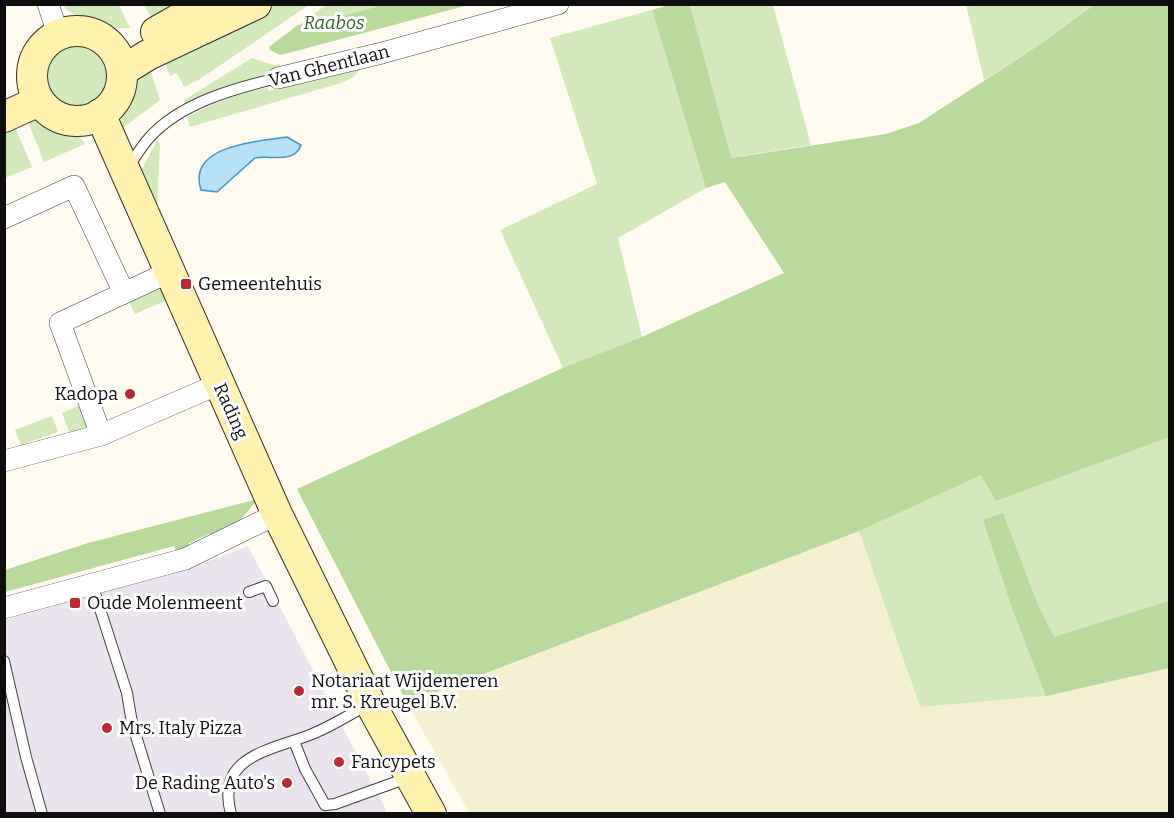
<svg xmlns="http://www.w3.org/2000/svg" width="1174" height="818" font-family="Bitter,serif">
<rect width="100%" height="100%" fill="#fffbf0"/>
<polygon fill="#ebe3ed" points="248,546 386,810 385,814 5,814 5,620 193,567"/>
<polygon fill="#f4f0d0" points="859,531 920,707 1046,696 1169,668 1169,813 469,813 407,703"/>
<g fill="#d4e9ba">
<path d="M69 4 119 5 130 28C109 30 80 22 64 7Z"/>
<polygon points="144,5 183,5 154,23"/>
<polygon points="269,5 309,5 200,79 184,87 177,73 170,76 162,56"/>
<polygon points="326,5 468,5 288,53 280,55 270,50 269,47"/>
<polygon points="690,5 773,5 811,145 730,158"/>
<polygon points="966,5 1094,5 1036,47 984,80"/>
<polygon points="652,10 706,188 618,238 642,337 750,290 930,203 1169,68 1169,668 1046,696 920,707 859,531 407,703 297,489 563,368 500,230 597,184 550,38"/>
<circle cx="77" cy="76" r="30"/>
<path d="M252 58 274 65 281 64C268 78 206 96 185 103L184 100Z"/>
<path d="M149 67 160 100 123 128C118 119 126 88 132 79 136 74 144 70 149 67Z"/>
<path d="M362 68 352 78 341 83 190 127 187 117C211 104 241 92 267 88L269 91Z"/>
<path d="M25 114C51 114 70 122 85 144L44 162Z"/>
<polygon points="11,118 32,167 5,178 4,121"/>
<polygon points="157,141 160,143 157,210 139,174"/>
<polygon points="161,287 167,300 135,314 129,301"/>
<polygon points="81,405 88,425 87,429 71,437 62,413"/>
<polygon points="52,416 58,432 21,445 15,430"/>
</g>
<g fill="#b8d999">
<polygon points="387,4 468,5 288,53 280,55 270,50 269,47 298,25 321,22"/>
<polygon points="672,4 690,5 731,158 886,134 919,123 1036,47 1094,5 1169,5 1169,437 996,501 981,475 859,531 407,703 297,489 563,368 642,337 784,273 725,182 706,188 652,10"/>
<polygon points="258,499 233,529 219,536 209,534 189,543 188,551 177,554 174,546 5,592 5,570 88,543"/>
<polygon points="1003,513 1038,605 1054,637 1169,601 1169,668 1046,696 1013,611 983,520"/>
</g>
<path fill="#b5e0f5" stroke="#3d97cb" stroke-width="1.5" d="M287 137 301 145C295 164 270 155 255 158L217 192 201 190C186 145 259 141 287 137Z"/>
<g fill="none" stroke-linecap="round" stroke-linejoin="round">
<defs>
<g id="lane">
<path d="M127 169C134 159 141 147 149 138 180 103 235 88 278 78"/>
<polyline points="92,584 127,693 132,723 160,814"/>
<polyline points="249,592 266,586 273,601"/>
<polyline points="4,661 26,757 42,814"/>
<polyline points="294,741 305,769 325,805 335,804 407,778"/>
<path d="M231 814C215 755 271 751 312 734 332 726 351 714 370 703"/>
</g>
<g id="street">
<polyline points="48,4 58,34"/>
<polyline points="278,78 382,53 558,4"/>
<polyline points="4,218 74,186 124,293"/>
<polyline points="101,435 205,390"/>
<polyline points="4,461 101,435 60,323 169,272"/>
<polyline points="4,608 185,559 277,514"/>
</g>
<g id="secondary">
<circle cx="77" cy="76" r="45"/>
<polyline points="156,32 205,4"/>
<polyline points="122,71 148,55 256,4"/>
<polyline points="100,114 277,514 370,703 431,814"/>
<polyline points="4,117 39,101"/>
</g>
</defs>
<use href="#lane" stroke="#414141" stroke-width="12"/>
<use href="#street" stroke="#414141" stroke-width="22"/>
<use href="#secondary" stroke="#303030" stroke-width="32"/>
<use href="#lane" stroke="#fff" stroke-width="10"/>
<use href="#street" stroke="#fff" stroke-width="21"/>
<use href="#secondary" stroke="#fef2ac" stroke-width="30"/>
</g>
<g fill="#bd2834" stroke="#fff" stroke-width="2">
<rect x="180" y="278" width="12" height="12" rx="3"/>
<circle cx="130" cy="394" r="6"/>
<rect x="69" y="597" width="12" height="12" rx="3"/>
<circle cx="299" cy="691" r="6"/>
<circle cx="107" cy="728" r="6"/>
<circle cx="339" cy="762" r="6"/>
<circle cx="287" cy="783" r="6"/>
</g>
<g text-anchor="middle" stroke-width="6" stroke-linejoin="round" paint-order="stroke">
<g font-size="18" font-style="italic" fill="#30661f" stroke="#fff">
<text x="334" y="29">Raabos</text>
</g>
<g font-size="18" fill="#0e0e0e" stroke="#fff">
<text transform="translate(329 66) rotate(-14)" y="6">Van Ghentlaan</text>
<text transform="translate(231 411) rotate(66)" y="6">Rading</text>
</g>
<g font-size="18" fill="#0e0e0e" stroke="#fff" text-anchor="start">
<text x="198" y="290">Gemeentehuis</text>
<text x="118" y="400" text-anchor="end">Kadopa</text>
<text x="87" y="609">Oude Molenmeent</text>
<text x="311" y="687">Notariaat Wijdemeren<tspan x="311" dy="21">mr. S. Kreugel B.V.</tspan></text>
<text x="119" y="734">Mrs. Italy Pizza</text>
<text x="351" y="768">Fancypets</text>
<text x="275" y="789" text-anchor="end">De Rading Auto's</text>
</g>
</g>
<rect width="1174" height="818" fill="none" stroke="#0e0e0e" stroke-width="12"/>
</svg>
